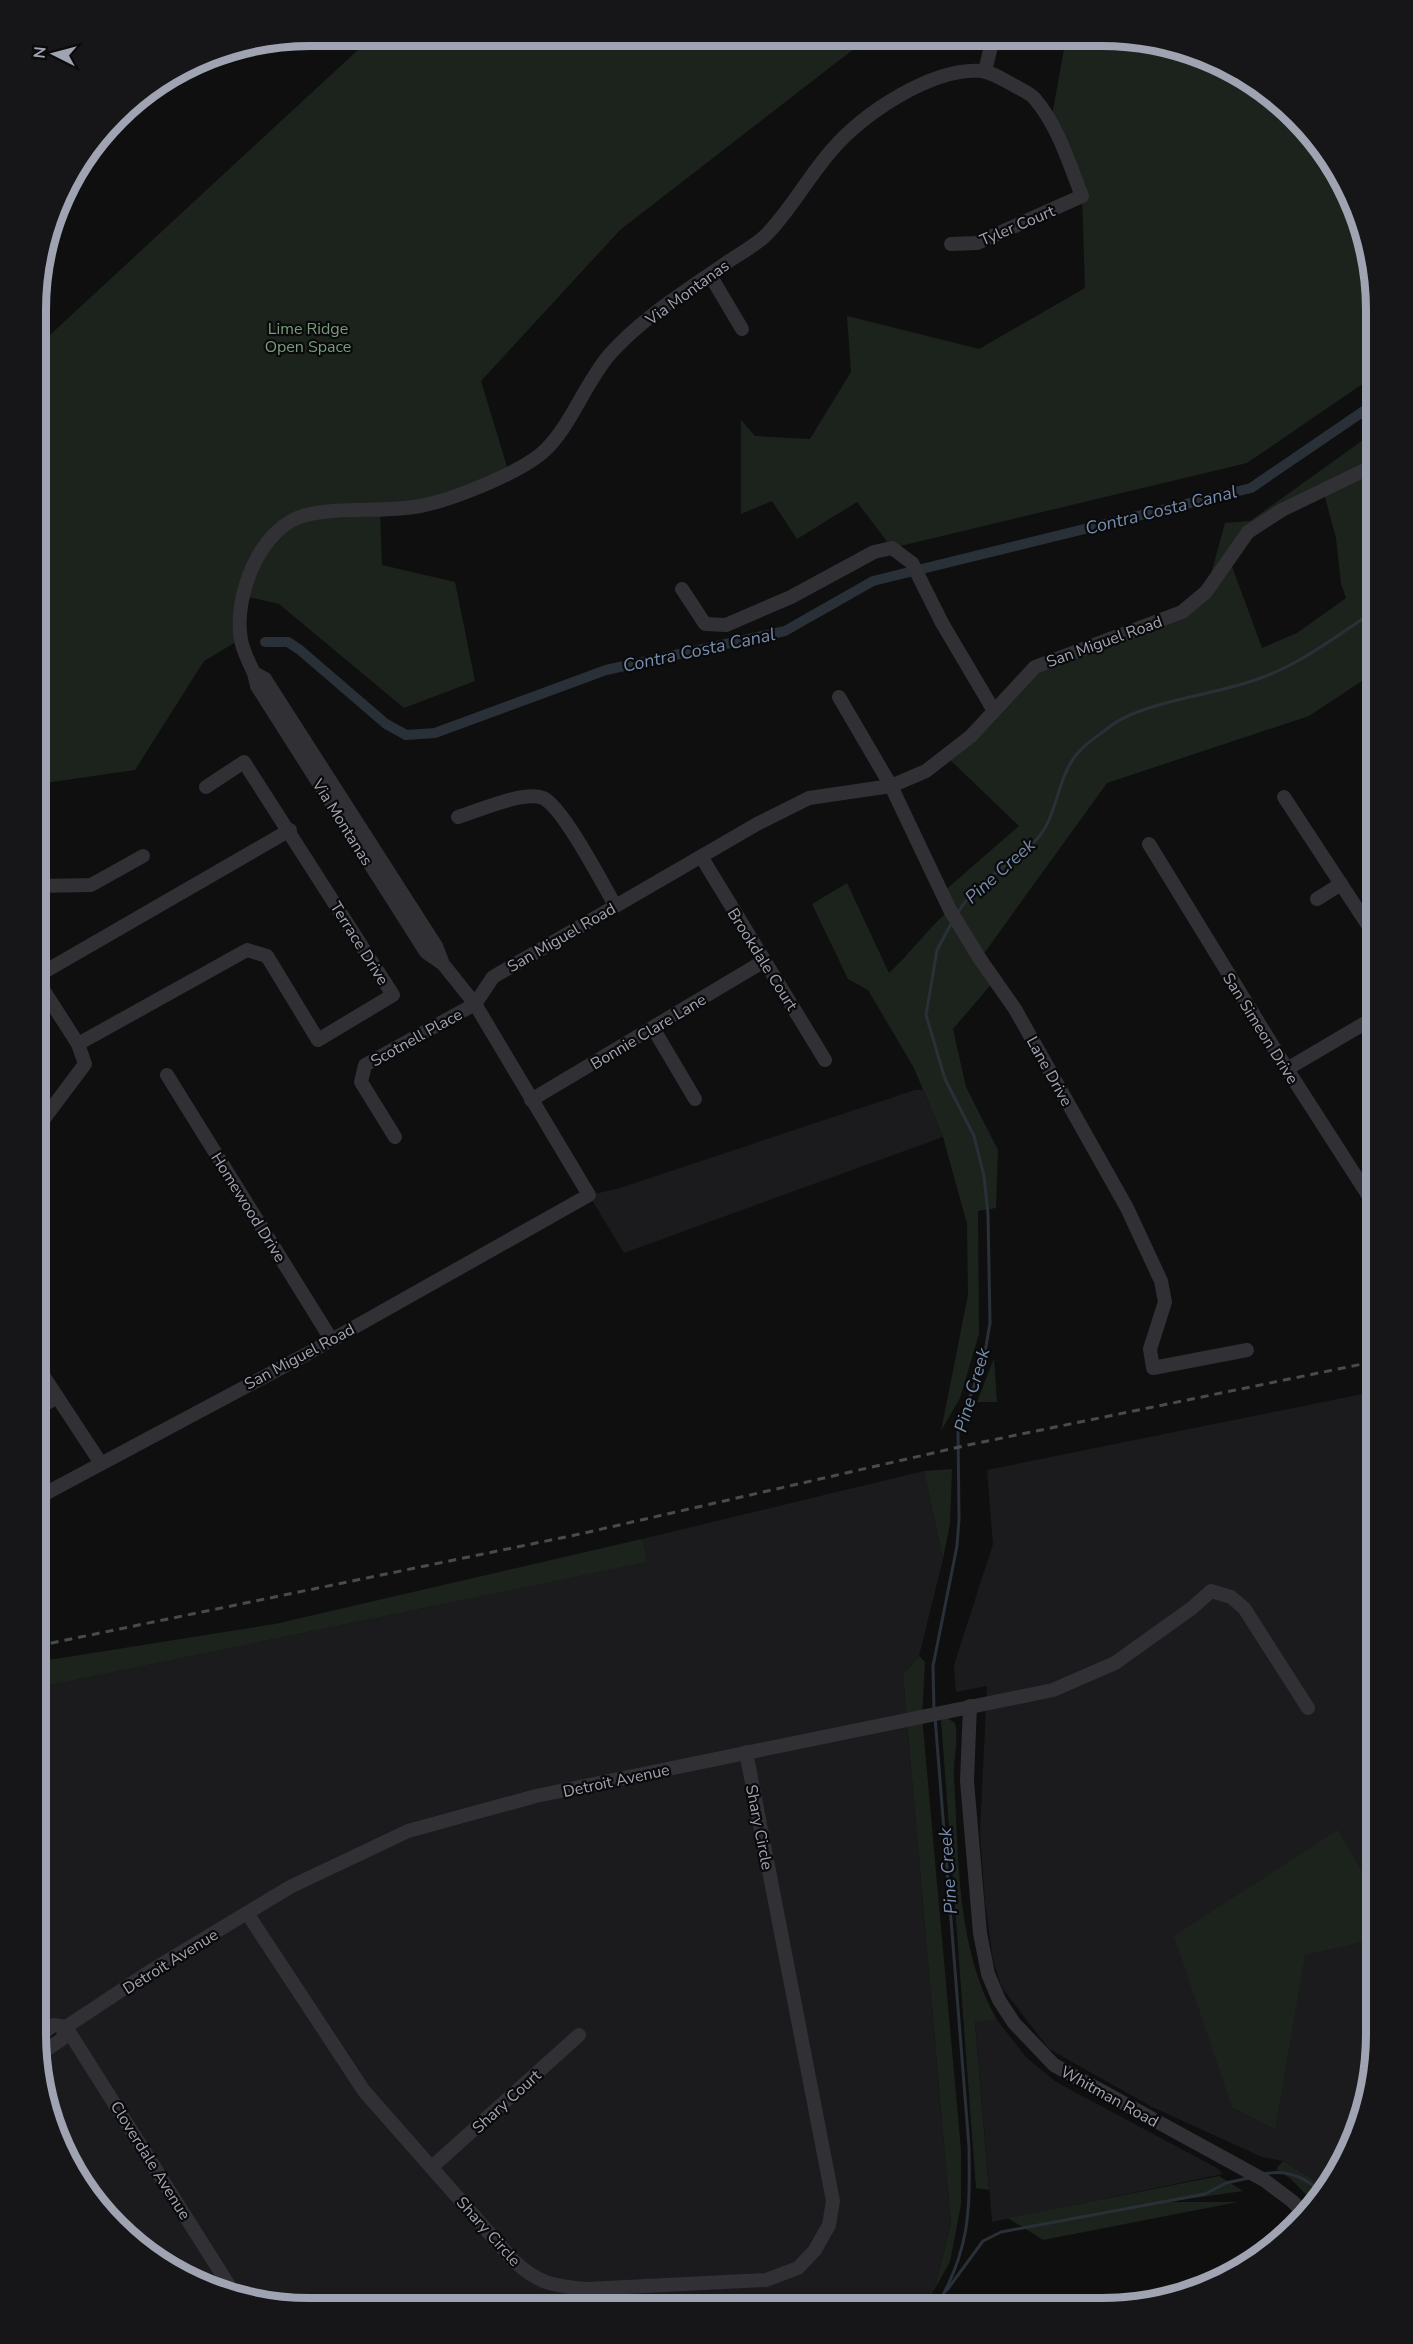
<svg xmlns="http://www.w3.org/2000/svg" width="1413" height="2344" font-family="'Nunito Sans',sans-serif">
<rect width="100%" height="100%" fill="#0f0f10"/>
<g fill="#1b1b1d">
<polygon points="915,1090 923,1090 943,1137 624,1253 589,1195 617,1189"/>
<polygon points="1372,1392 1377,1393 1376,2052 1362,2122 1326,2190 1316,2181 1283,2161 1262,2157 1152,2107 1049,2049 1002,1988 993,1960 985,1903 980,1832 987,1686 956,1692 954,1665 993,1544 987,1470"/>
<polygon points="924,1471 943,1559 919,1656 903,1675 951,2224 935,2288 924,2307 275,2306 205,2287 143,2251 93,2200 57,2138 40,2054 66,2027 36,2034 36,1688 646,1562 642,1539"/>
<polygon points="997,2020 1026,2057 1056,2082 1217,2168 1223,2174 992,2222 975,2021"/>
</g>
<g fill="#1c231d" fill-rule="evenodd">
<polygon points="373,36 868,38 620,230 481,381 509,473 455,496 380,509 382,565 455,582 475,681 404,708 279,604 244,596 241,639 204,661 135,770 38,784 38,346"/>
<polygon points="1066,38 1139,38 1208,57 1270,93 1320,144 1356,206 1377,311 1377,333 1364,357 1377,374 1247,463 892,548 857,502 797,539 772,501 741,514 741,420 755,436 810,439 851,372 847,316 979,349 1085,288 1082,196 1051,121"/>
<path d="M1377 430V671L1309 716 1107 783 980 959 994 981 953 1029 966 1087 998 1150 996 1208 978 1211 979 1334 960 1398 941 1431 968 1295 967 1224 943 1137 914 1068 868 990 848 979 812 904 847 883 889 973C911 953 927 929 950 910L942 893 1019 826 946 756 1035 667 1182 612 1206 592 1225 523 1250 521ZM1323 490 1336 538 1341 584 1346 598 1297 633 1262 648 1229 558 1282 510Z"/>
<polygon points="994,1358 997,1402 977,1402"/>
<polygon points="952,1469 950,1524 943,1559 924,1471"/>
<polygon points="642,1539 647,1562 36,1688 36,1662 275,1624"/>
<polygon points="919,1656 925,1662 922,1716 961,2150 961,2204 950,2262 935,2288 951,2224 903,1675"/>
<path d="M947 1718 955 1723C959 1739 953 1760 954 1778 959 1859 956 1948 997 2020L975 2022 989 2190 976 2188 941 1720Z"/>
<polygon points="1338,1830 1376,1896 1376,1934 1374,1939 1305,1955 1275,2129 1232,2107 1174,1936"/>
<polygon points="1283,2161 1316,2181 1326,2190 1316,2205 1291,2179 1276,2169"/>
<polygon points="1219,2176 1243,2191 1167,2202 1238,2202 1043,2240 1008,2218"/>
</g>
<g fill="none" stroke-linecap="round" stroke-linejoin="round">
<g stroke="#293038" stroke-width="3">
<path d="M957 914C975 883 1007 867 1033 843 1059 819 1055 780 1077 754 1085 743 1101 734 1112 725 1143 702 1217 694 1255 680 1300 665 1338 635 1377 609"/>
<polyline points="934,1711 933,1666 957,1546 959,1519 958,1430 984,1358 990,1323 988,1214 984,1176 974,1136 945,1079 926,1015 937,950 952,922"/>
<path d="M935 1717 969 2147C970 2213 970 2249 936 2308"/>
<path d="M1264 2174C1287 2169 1307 2178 1324 2195"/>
<polyline points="947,2290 983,2241 1001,2232 1205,2194 1226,2183 1249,2178"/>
</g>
<polyline stroke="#293038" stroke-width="10" points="265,642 288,642 300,650 386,724 406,735 435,733 606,670 785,631 873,581 1251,488 1377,402"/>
<g stroke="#303035" stroke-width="14">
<polyline points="985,71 993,38"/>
<polyline points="710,275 742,329"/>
<polyline points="682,589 705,624 726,625 791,597 874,552 892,548 912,563 942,623 994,711"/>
<path d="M254 673C249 663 243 651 241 640 233 597 260 526 306 515 342 506 383 513 420 506 452 500 517 474 542 453 570 429 584 384 610 354 644 316 688 290 729 261 741 253 754 246 764 237 789 213 808 177 831 151 862 114 932 67 982 71 994 73 1004 80 1015 86 1022 90 1030 93 1035 99 1058 126 1069 163 1082 196L977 243 951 244"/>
<polyline points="839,697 891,786 950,910 980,959 1015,1009 1127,1208 1161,1281 1165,1302 1150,1349 1153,1368 1247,1350"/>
<polyline points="1284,797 1377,939"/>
<path d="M458 817C478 811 524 790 543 798 563 807 602 883 615 905"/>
<polyline points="1149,844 1287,1069 1377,1209"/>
<polyline points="702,858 825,1060"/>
<polyline points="38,886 91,885 143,856"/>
<polyline points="1317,899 1341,884"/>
<polyline points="37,976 290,830"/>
<polyline points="37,980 78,1044"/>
<polyline points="653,1028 695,1099"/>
<polyline points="1287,1069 1377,1016"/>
<polyline points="167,1075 331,1339"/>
<polyline points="531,1100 764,961"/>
<polyline points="37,1128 85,1064 78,1044 247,950 267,956 318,1040 393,995 244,762 206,787"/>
<polyline points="395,1137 361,1082 365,1065 475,1004 493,977 757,824 809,798 891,786 926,771 971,736 1035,667 1182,612 1206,592 1248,532 1282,510 1377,464"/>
<polyline points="37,1161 40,1159 37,1146"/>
<polyline points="37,1366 100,1462"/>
<polyline points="37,1409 57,1397"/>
<polyline points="37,1498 305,1355 589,1195 475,1004 443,964 426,952 257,686 254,673 265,679 436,946 443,964"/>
<polyline points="970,1706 967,1781 980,1933 988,1974 999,2000 1014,2023 1054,2065 1264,2180 1292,2201 1306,2215"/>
<polyline points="1373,1812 1376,1818"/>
<path d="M247 1913 364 2091 513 2260C537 2283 553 2286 586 2289L766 2280 798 2268 815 2250 829 2225 833 2201 746 1752"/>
<polyline points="37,2037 54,2025 66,2027 62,2039 40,2054"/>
<polyline points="432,2167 579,2035"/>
<polyline points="235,2295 66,2027 149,1972 290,1887 408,1831 536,1796 1053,1690 1115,1663 1192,1608 1211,1591 1231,1597 1244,1608 1308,1708"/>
</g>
<polyline stroke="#494a50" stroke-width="3" stroke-dasharray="8 6" stroke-linecap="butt" points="37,1646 580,1534 968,1445 1377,1361"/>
</g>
<g text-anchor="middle" stroke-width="4.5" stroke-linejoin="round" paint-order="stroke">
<g font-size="16" fill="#a0a3b1" stroke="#0a0a0b">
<text transform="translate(1017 225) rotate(-23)" y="6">Tyler Court</text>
<text transform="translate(687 292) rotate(-36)" y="6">Via Montanas</text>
<text transform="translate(1104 641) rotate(-20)" y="6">San Miguel Road</text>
<text transform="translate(343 822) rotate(58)" y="6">Via Montanas</text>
<text transform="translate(561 937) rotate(-30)" y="6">San Miguel Road</text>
<text transform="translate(360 943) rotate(58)" y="6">Terrace Drive</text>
<text transform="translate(763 959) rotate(58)" y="6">Brookdale Court</text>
<text transform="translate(1261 1028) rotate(58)" y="6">San Simeon Drive</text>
<text transform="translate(648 1031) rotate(-31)" y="6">Bonnie Clare Lane</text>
<text transform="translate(416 1037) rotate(-29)" y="6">Scotnell Place</text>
<text transform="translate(1050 1071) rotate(61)" y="6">Lane Drive</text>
<text transform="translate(249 1207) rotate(58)" y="6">Homewood Drive</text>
<text transform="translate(299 1356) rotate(-28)" y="6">San Miguel Road</text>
<text transform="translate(616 1780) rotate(-12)" y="6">Detroit Avenue</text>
<text transform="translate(760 1827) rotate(79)" y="6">Shary Circle</text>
<text transform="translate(170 1961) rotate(-32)" y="6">Detroit Avenue</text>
<text transform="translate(1110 2096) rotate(29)" y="6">Whitman Road</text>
<text transform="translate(506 2101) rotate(-42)" y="6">Shary Court</text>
<text transform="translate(151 2160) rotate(58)" y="6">Cloverdale Avenue</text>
<text transform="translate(489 2231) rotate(48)" y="6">Shary Circle</text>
</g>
<g font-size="16" fill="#779d7e" stroke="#0a0a0b">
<text x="308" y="334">Lime Ridge<tspan x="308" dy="18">Open Space</tspan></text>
</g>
<g font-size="18" font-style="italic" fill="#768dad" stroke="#0a0a0b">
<text transform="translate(1161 510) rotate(-14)" y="6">Contra Costa Canal</text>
<text transform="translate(699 650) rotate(-12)" y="6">Contra Costa Canal</text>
<text transform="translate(1000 871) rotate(-42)" y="6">Pine Creek</text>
<text transform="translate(972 1390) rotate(-74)" y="6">Pine Creek</text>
<text transform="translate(948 1871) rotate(-94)" y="6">Pine Creek</text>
</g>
</g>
<path d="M0 0H1413V2344H0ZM310 46H1102A264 264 0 0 1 1366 310V2034A264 264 0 0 1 1102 2298H310A264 264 0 0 1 46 2034V310A264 264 0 0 1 310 46Z" fill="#161618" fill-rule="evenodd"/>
<path fill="none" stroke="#a0a3b1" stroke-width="8" d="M310 46H1102A264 264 0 0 1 1366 310V2034A264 264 0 0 1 1102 2298H310A264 264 0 0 1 46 2034V310A264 264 0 0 1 310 46Z"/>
<g transform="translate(54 54) rotate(276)" stroke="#0a0a0b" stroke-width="4.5" paint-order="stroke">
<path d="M0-4.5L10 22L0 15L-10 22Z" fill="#a0a3b1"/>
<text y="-9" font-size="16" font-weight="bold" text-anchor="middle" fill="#a0a3b1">N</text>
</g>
</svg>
